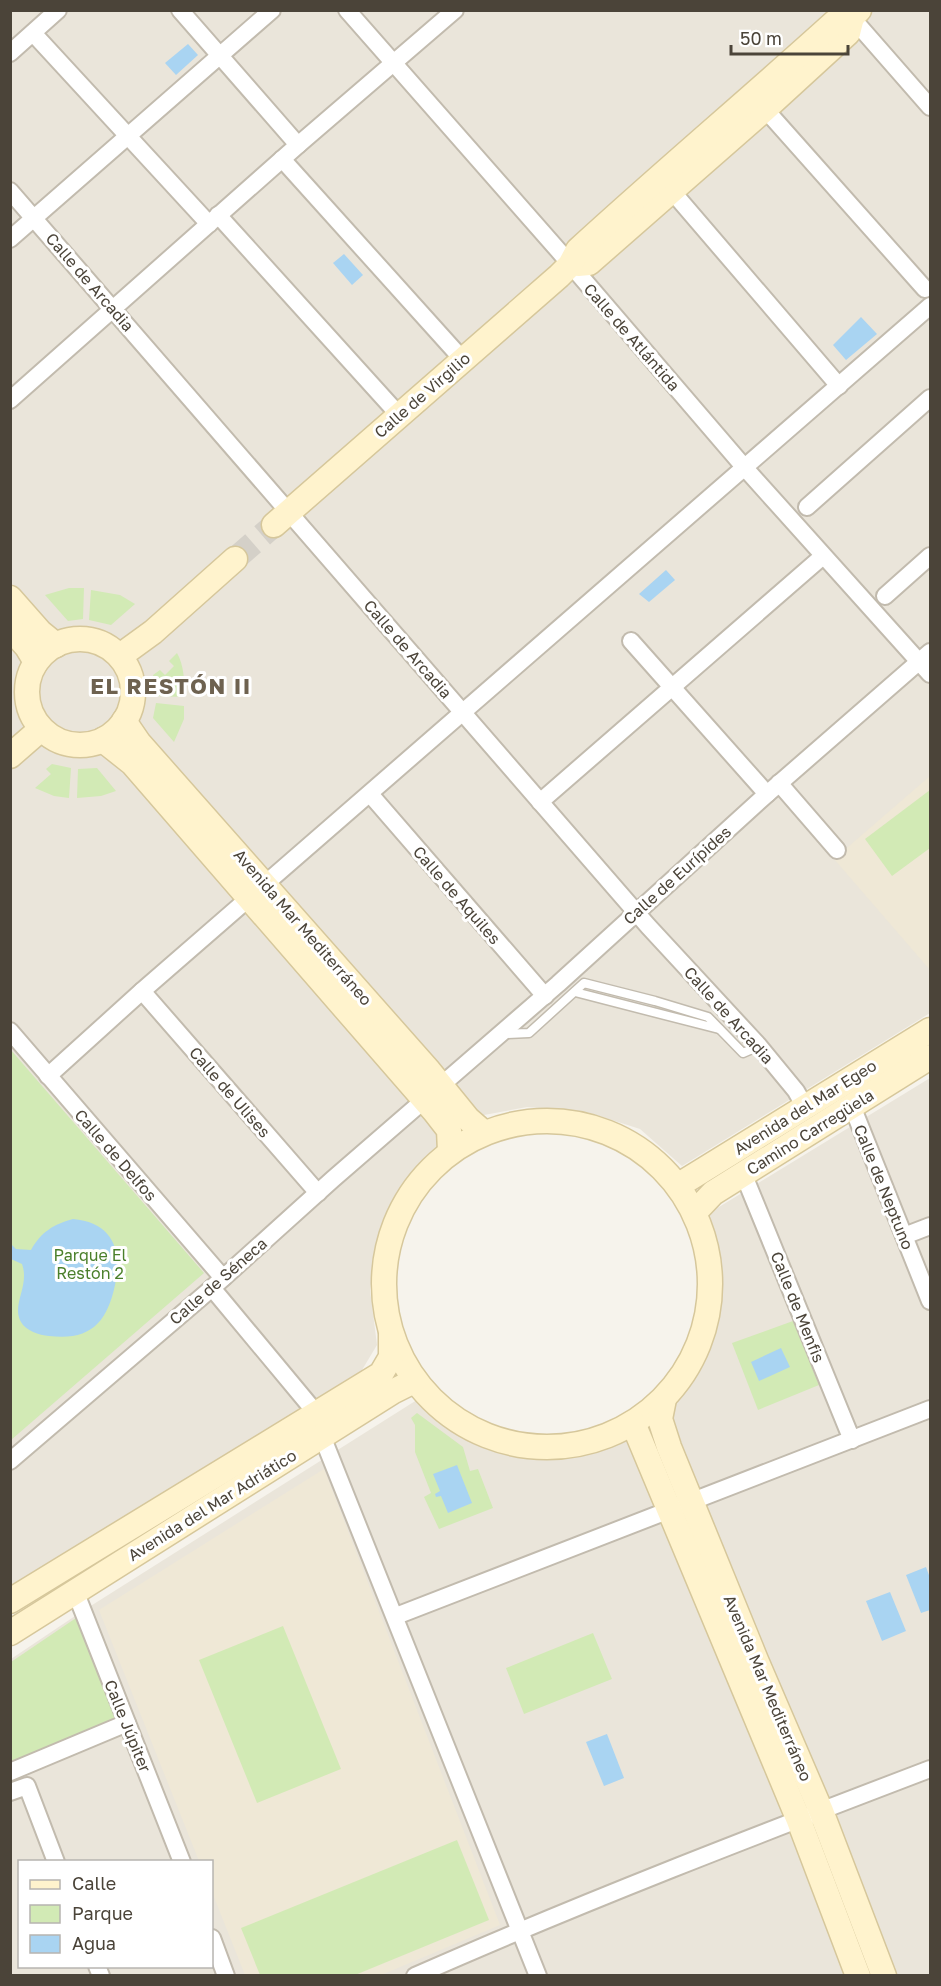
<svg xmlns="http://www.w3.org/2000/svg" width="941" height="1986" font-family="'Golos Text',sans-serif">
<rect width="100%" height="100%" fill="#f6f3ec"/>
<g fill="#eae5da" fill-rule="evenodd">
<polygon points="11,11 930,11 930,1013 682,1166 640,1129 587,1112 527,1107 484,1115 424,1160 395,1195 375,1251 370,1290 377,1345 359,1375 36,1570 11,1590"/>
<path d="M930 1078V1975L11 1976V1659L78 1614 420 1398 456 1428 516 1454 581 1453 662 1410 703 1349 716 1309 715 1259 701 1218ZM20 1862H212V1966H20Z"/>
</g>
<g fill="#efe8d6">
<polygon points="930,776 930,970 834,859"/>
<polygon points="324,1469 500,1925 381,1975 245,1975 212,1892 212,1862 199,1861 99,1610"/>
</g>
<g fill="#d2eab5">
<polygon points="69,588 84,588 83,619 68,621 45,595"/>
<polygon points="91,590 120,595 135,604 111,625 89,620"/>
<path d="M177 653C184 665 185 683 184 697L156 696 153 675 160 670 165 675 174 666 169 661Z"/>
<polygon points="156,703 184,706 184,719 174,742 153,718"/>
<polygon points="52,764 71,768 69,798 54,796 35,788 51,774 46,769"/>
<polygon points="97,768 116,791 101,796 77,798 78,769"/>
<polygon points="930,790 930,848 892,876 865,839"/>
<polygon points="10,1049 204,1273 11,1440 10,1440"/>
<polygon points="793,1321 819,1385 758,1410 732,1343"/>
<polygon points="417,1413 463,1447 470,1471 478,1469 493,1508 439,1529 424,1497 431,1493 415,1452 415,1425 411,1418"/>
<polygon points="76,1618 121,1724 11,1767 11,1662"/>
<polygon points="283,1626 341,1769 257,1803 199,1660"/>
<polygon points="593,1633 612,1679 524,1714 506,1668"/>
<polygon points="457,1840 489,1920 355,1975 260,1975 241,1928"/>
</g>
<g fill="#a9d4f2">
<polygon points="188,44 198,55 176,75 165,63"/>
<polygon points="344,254 363,275 352,285 333,263"/>
<polygon points="861,317 877,334 846,360 833,345"/>
<polygon points="666,570 675,580 649,602 639,594"/>
<path d="M73 1219C112 1222 123 1250 115 1285 107 1323 90 1341 49 1336 39 1335 26 1331 21 1322 11 1305 30 1286 22 1264L11 1259V1244L16 1249 31 1250C41 1232 54 1224 73 1219Z"/>
<polygon points="781,1348 790,1367 759,1381 751,1362"/>
<polygon points="457,1465 472,1503 448,1513 441,1496 436,1497 435,1494 440,1491 433,1474"/>
<polygon points="926,1567 930,1578 930,1610 921,1613 906,1575"/>
<polygon points="890,1592 906,1631 882,1641 866,1601"/>
<polygon points="607,1734 624,1778 604,1786 586,1742"/>
</g>
<g fill="none" stroke-linecap="round" stroke-linejoin="round">
<polyline stroke="#d4d0c8" stroke-width="24" stroke-dasharray="24 12" stroke-linecap="butt" points="235,559 274,525"/>
<defs>
<g id="lane">
<polyline points="575,992 719,1029"/>
<polyline points="505,1034 529,1033 584,983 655,1001 708,1017 743,1053 759,1046"/>
</g>
<g id="street">
<polyline points="180,10 298,145"/>
<polyline points="347,10 558,250 745,468 930,674"/>
<polyline points="846,11 930,107"/>
<polyline points="33,33 209,224"/>
<polyline points="10,53 58,10"/>
<polyline points="765,109 925,289"/>
<polyline points="282,159 463,360"/>
<polyline points="671,190 839,386"/>
<polyline points="10,191 648,926 759,1046 796,1091 805,1107"/>
<polyline points="218,215 399,415"/>
<polyline points="10,239 272,10"/>
<polyline points="10,400 298,145 455,10"/>
<polyline points="807,507 930,398"/>
<polyline points="885,596 930,556"/>
<polyline points="631,641 767,794"/>
<polyline points="779,783 837,850"/>
<polyline points="370,794 545,996"/>
<polyline points="540,802 823,556"/>
<polyline points="142,991 318,1193"/>
<polyline points="10,1031 223,1278"/>
<polyline points="48,1076 142,991 930,306"/>
<polyline points="852,1106 930,1301"/>
<polyline points="743,1173 852,1440"/>
<polyline points="904,1236 930,1226"/>
<polyline points="212,1288 316,1413"/>
<polyline points="322,1436 538,1976"/>
<polyline points="10,1461 212,1288 333,1179 558,984 767,794 930,652"/>
<polyline points="75,1591 182,1862"/>
<polyline points="396,1616 930,1409"/>
<polyline points="10,1772 127,1723"/>
<polyline points="10,1792 27,1786 56,1862"/>
<polyline points="212,1938 226,1976"/>
<polyline points="97,1966 101,1976"/>
<path d="M415 1976C585 1901 757 1835 930 1769"/>
</g>
<g id="secondary">
<polyline points="578,264 589,263 765,109 848,33 852,17"/>
<path d="M274 525 559 276 570 265 578 250C662 173 750 99 835 22L852 17 859 10"/>
<polyline points="10,598 40,632 56,645"/>
<polyline points="10,628 27,647 36,662"/>
<circle cx="80" cy="692" r="53"/>
<polyline points="120,656 153,632 235,559"/>
<polyline points="124,721 139,743 429,1071 468,1119 483,1132"/>
<polyline points="103,740 132,763 435,1112 449,1130 450,1151"/>
<polyline points="10,756 41,729"/>
<circle cx="547" cy="1284" r="163"/>
<polyline points="679,1185 930,1030"/>
<polyline points="695,1212 713,1193 930,1057"/>
<polyline points="664,1399 660,1419 669,1447 756,1660 821,1811 884,1976"/>
<polyline points="633,1423 798,1818 858,1976"/>
<polyline points="10,1601 381,1374 391,1357 391,1335"/>
<polyline points="10,1633 392,1392 414,1381"/>
</g>
</defs>
<use href="#lane" stroke="#c2bbae" stroke-width="11"/>
<use href="#street" stroke="#c2bbae" stroke-width="20"/>
<use href="#secondary" stroke="#d6c79b" stroke-width="27"/>
<use href="#lane" stroke="#fff" stroke-width="8"/>
<use href="#street" stroke="#fff" stroke-width="16"/>
<use href="#secondary" stroke="#fff3cd" stroke-width="24"/>
</g>
<g text-anchor="middle" stroke-width="6" stroke-linejoin="round" paint-order="stroke">
<g font-size="16" fill="#4b4439" stroke="#fff">
<text transform="translate(90 282) rotate(49)" y="6">Calle de Arcadia</text>
<text transform="translate(632 337) rotate(49)" y="6">Calle de Atlántida</text>
<text transform="translate(422 395) rotate(-41)" y="6">Calle de Virgilio</text>
<text transform="translate(408 649) rotate(49)" y="6">Calle de Arcadia</text>
<text transform="translate(677 875) rotate(-42)" y="6">Calle de Eurípides</text>
<text transform="translate(457 895) rotate(49)" y="6">Calle de Aquiles</text>
<text transform="translate(303 927) rotate(49)" y="6">Avenida Mar Mediterráneo</text>
<text transform="translate(729 1015) rotate(48)" y="6">Calle de Arcadia</text>
<text transform="translate(230 1092) rotate(49)" y="6">Calle de Ulises</text>
<text transform="translate(805 1107) rotate(-32)" y="6">Avenida del Mar Egeo</text>
<text transform="translate(810 1132) rotate(-32)" y="6">Camino Carregüela</text>
<text transform="translate(116 1155) rotate(49)" y="6">Calle de Delfos</text>
<text transform="translate(884 1187) rotate(68)" y="6">Calle de Neptuno</text>
<text transform="translate(218 1281) rotate(-41)" y="6">Calle de Séneca</text>
<text transform="translate(798 1307) rotate(68)" y="6">Calle de Menfis</text>
<text transform="translate(212 1505) rotate(-32)" y="6">Avenida del Mar Adriático</text>
<text transform="translate(768 1688) rotate(67)" y="6">Avenida Mar Mediterráneo</text>
<text transform="translate(128 1726) rotate(68)" y="6">Calle Júpiter</text>
</g>
<g font-size="16" fill="#4a7f2a" stroke="#fff">
<text x="90" y="1261">Parque El<tspan x="90" dy="18">Restón 2</tspan></text>
</g>
<g font-size="22" font-weight="bold" letter-spacing="1.5" fill="#6e6250" stroke="#fff">
<text x="171" y="694">EL RESTÓN II</text>
</g>
</g>
<rect width="941" height="1986" fill="none" stroke="#4b4439" stroke-width="24"/>
<rect x="18" y="1860" width="195" height="108" fill="#ffffff" stroke="#b7b4b0" stroke-width="1.5"/>
<rect x="30" y="1880" width="30" height="9" fill="#fff3cd" stroke="#b7b4b0" stroke-width="1.5"/>
<text x="72" y="1890" font-size="18" fill="#4b4439">Calle</text>
<rect x="30" y="1905" width="30" height="18" fill="#d2eab5" stroke="#b7b4b0" stroke-width="1.5"/>
<text x="72" y="1920" font-size="18" fill="#4b4439">Parque</text>
<rect x="30" y="1935" width="30" height="18" fill="#a9d4f2" stroke="#b7b4b0" stroke-width="1.5"/>
<text x="72" y="1950" font-size="18" fill="#4b4439">Agua</text>
<path d="M731 45v9h117v-9" fill="none" stroke="#4b4439" stroke-width="3"/>
<text x="740" y="45" font-size="18" fill="#4b4439" stroke="#ffffff" stroke-width="4.5" paint-order="stroke">50 m</text>
</svg>
